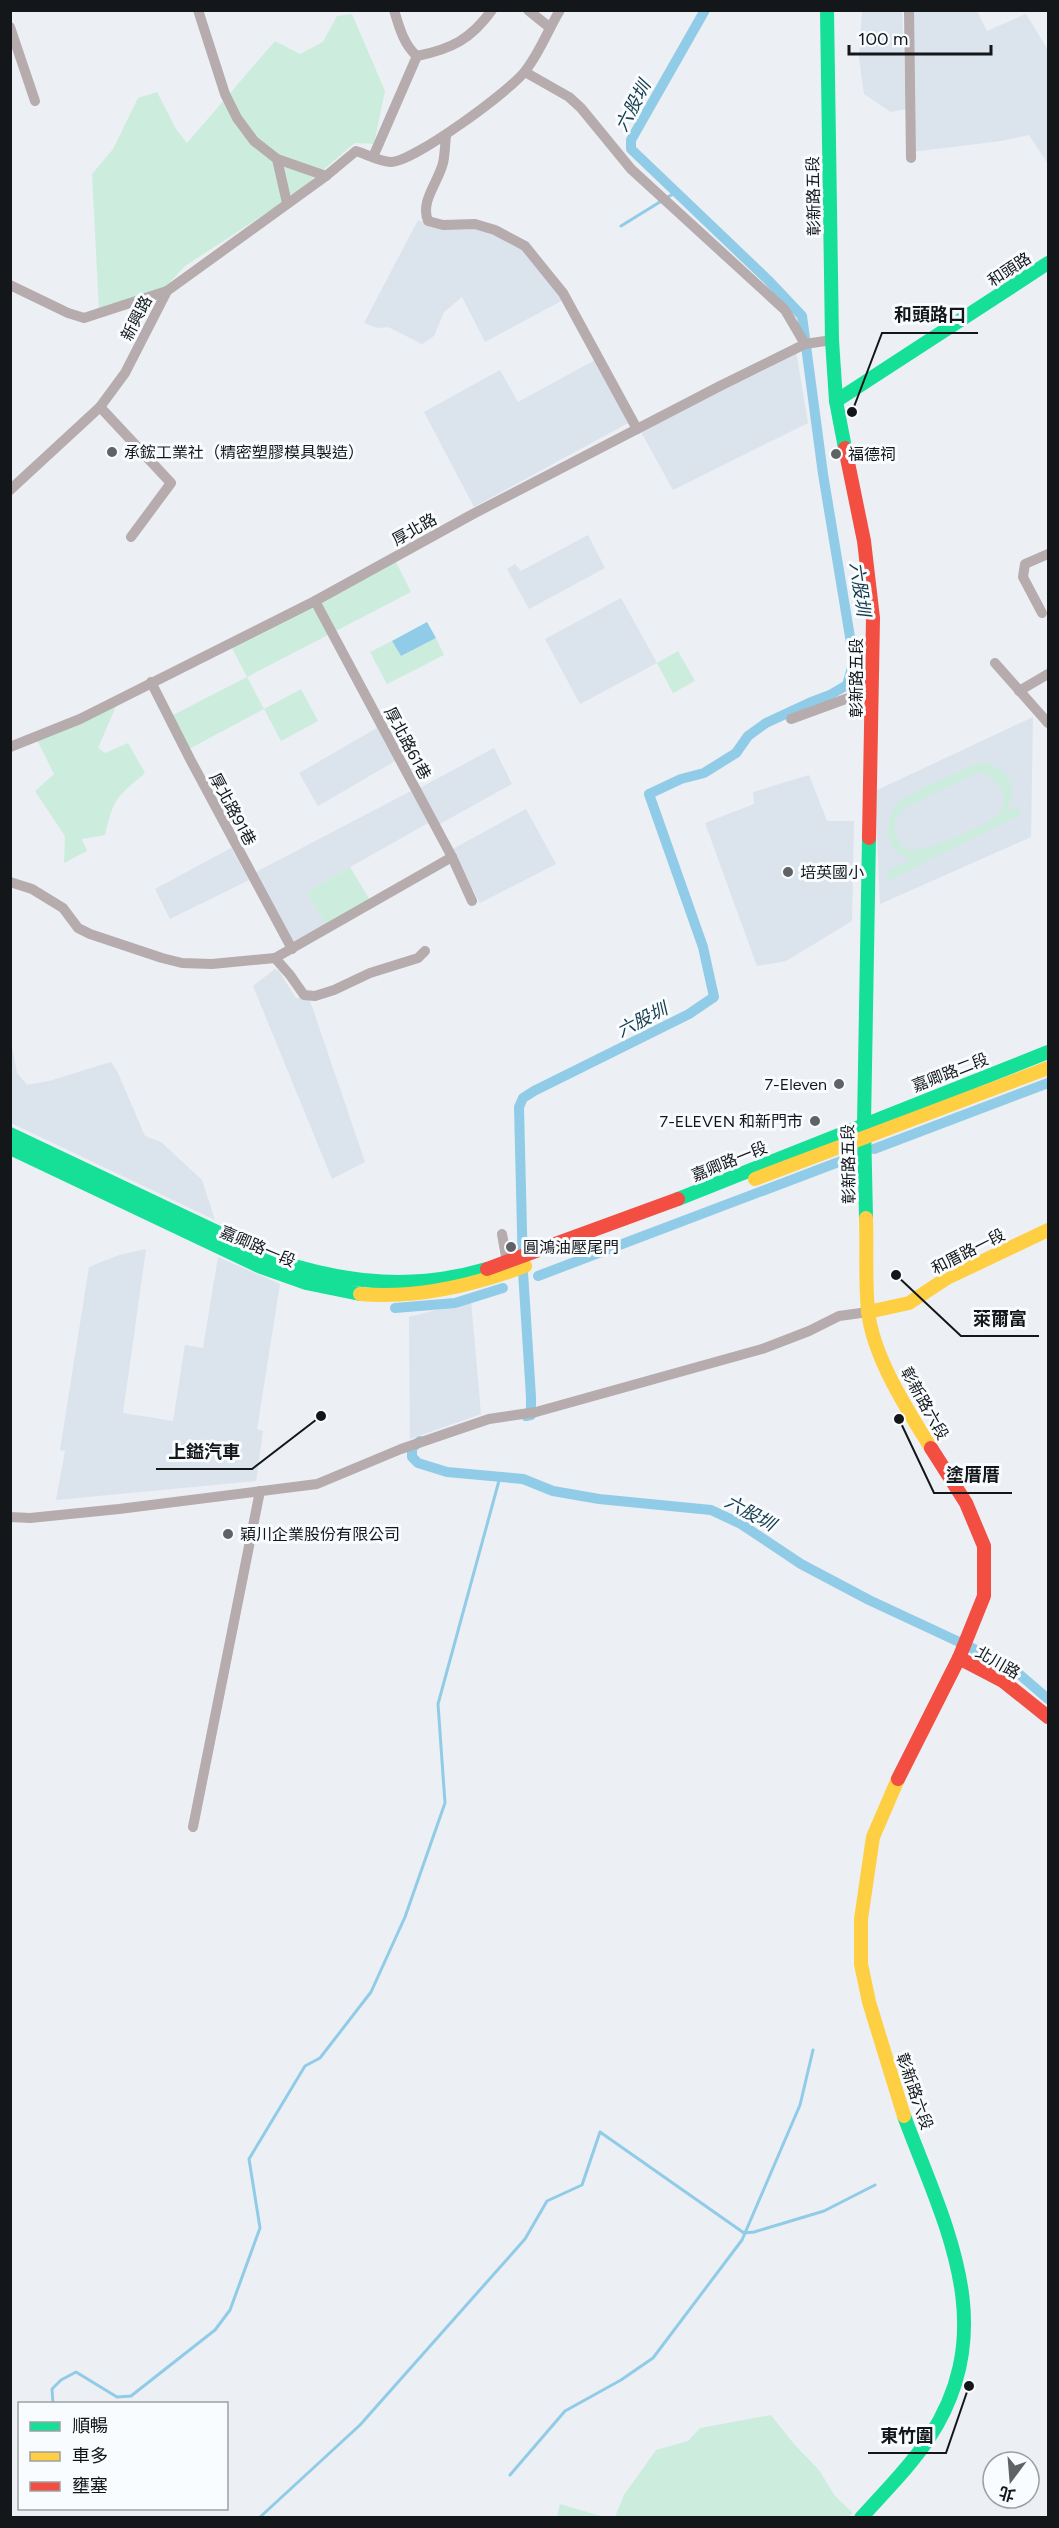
<svg xmlns="http://www.w3.org/2000/svg" width="1059" height="2528" font-family="Figtree,'Noto Sans TC',sans-serif">
<rect width="100%" height="100%" fill="#eceff4"/>
<g fill="#dbe3ec">
<polygon points="862,11 902,11 906,109 891,112 864,94 859,57"/>
<polygon points="907,11 977,11 987,31 1026,14 1048,50 1048,164 1029,135 1001,141 911,152"/>
<polygon points="418,220 435,227 468,226 499,233 521,245 563,300 485,342 462,297 444,312 434,336 422,344 388,327 378,328 364,323"/>
<polygon points="795,345 808,423 673,490 640,430"/>
<polygon points="595,360 628,423 474,507 424,412 500,370 518,402"/>
<polygon points="588,535 605,568 529,609 507,569 515,564 521,571"/>
<polygon points="621,598 657,663 580,704 545,639"/>
<polygon points="1033,717 1031,837 880,904 875,791"/>
<polygon points="377,728 395,761 318,806 299,773"/>
<polygon points="494,748 512,784 438,825 418,789"/>
<polygon points="809,775 827,821 854,821 852,921 786,961 757,966 705,823 754,804 753,792"/>
<polygon points="411,791 428,823 306,892 326,924 291,943 254,873"/>
<polygon points="526,809 556,864 480,903 451,850"/>
<polygon points="231,848 249,880 170,919 155,889"/>
<polygon points="275,969 279,971 296,998 309,998 365,1162 332,1179 253,986"/>
<polygon points="10,1036 17,1073 27,1085 49,1081 111,1062 118,1073 145,1136 161,1142 202,1180 215,1220 11,1123"/>
<polygon points="146,1249 123,1413 173,1421 185,1345 203,1348 218,1257 280,1284 257,1429 263,1431 256,1481 56,1500 65,1451 60,1450 89,1267 119,1255"/>
<polygon points="471,1301 481,1414 410,1439 409,1317"/>
</g>
<g fill="#cceddd" fill-rule="evenodd">
<polygon points="352,14 385,91 374,144 355,143 291,197 185,266 160,293 99,311 92,174 113,149 138,98 157,92 176,129 187,143 275,41 300,54 323,42 337,16"/>
<polygon points="394,558 411,592 334,632 319,604"/>
<polygon points="308,606 313,608 328,635 247,677 264,709 301,689 318,721 281,741 264,709 189,749 171,716 247,677 230,644"/>
<polygon points="436,638 444,655 387,684 370,652 392,641 401,656"/>
<polygon points="678,651 695,681 673,693 657,663"/>
<path d="M120 697 98 748 105 753 128 743 145 773C116 798 114 797 105 835L82 839 87 851 64 863 65 836 35 791 54 774 37 740Z"/>
<path d="M980 762C1009 767 1019 784 1007 811L1018 807 1021 814 888 881 887 871 911 859C901 856 891 850 889 838 887 826 890 811 899 802 907 793 964 770 980 762ZM979 772C999 779 1015 799 995 817 986 826 921 853 910 850 902 848 897 841 895 834 893 823 897 816 904 808Z"/>
<polygon points="350,867 370,900 326,924 306,892"/>
<polygon points="771,2415 794,2444 819,2470 835,2496 852,2512 850,2517 615,2517 624,2495 656,2450 688,2441 700,2428"/>
<polygon points="560,2504 604,2517 557,2517"/>
</g>
<polygon fill="#90cce7" points="427,622 436,638 401,656 392,641"/>
<g fill="none" stroke-linecap="round" stroke-linejoin="round">
<g stroke="#90cce7" stroke-width="3">
<polyline points="621,226 676,192"/>
<polyline points="53,2404 52,2389 61,2380 76,2372 117,2397 131,2396 215,2330 230,2310 260,2228 249,2159 305,2066 320,2058 371,1992 405,1917 445,1803 438,1704 500,1477"/>
<polyline points="510,2475 565,2411 621,2380 653,2358 742,2240 800,2105 813,2050"/>
<polyline points="259,2518 360,2425 525,2239 547,2201 582,2185 600,2132 744,2233 754,2232 824,2211 875,2185"/>
</g>
<g stroke="#90cce7" stroke-width="10">
<polyline points="874,1149 1048,1083"/>
<polyline points="538,1276 857,1155"/>
<polyline points="395,1308 455,1303 503,1288"/>
<polyline points="526,1416 531,1415 531,1397 523,1272 519,1107 523,1098 534,1091 689,1014 714,997 703,947 649,794 681,779 704,773 736,753 748,736 766,723 809,703 830,695 847,685 854,661 823,474 802,316 768,280 631,149 631,140 705,10"/>
<polyline points="420,1441 412,1448 412,1457 418,1463 447,1472 523,1479 553,1491 599,1499 711,1510 741,1524 801,1564 869,1600 972,1648 1019,1674 1048,1699"/>
</g>
<g stroke="#b6abad" stroke-width="10">
<polyline points="198,10 225,94 237,118 254,141 277,159 287,203"/>
<path d="M394 10C399 27 404 45 417 56"/>
<polyline points="528,10 549,27"/>
<polyline points="909,10 911,158"/>
<polyline points="10,27 35,101"/>
<path d="M417 56C452 49 471 39 492 10"/>
<polyline points="525,72 569,97 581,108 631,169 785,310 805,344"/>
<path d="M446 135C445 144 445 155 443 163 438 183 420 201 428 221L443 225 475 224 495 230 525 246 563 293 637 429"/>
<polyline points="373,157 417,56"/>
<polyline points="277,159 326,176"/>
<polyline points="10,285 68,313 84,318 167,291"/>
<polyline points="100,407 171,483 131,537"/>
<path d="M10 490 100 407 125 373 167 291 326 176 356 151C366 154 380 162 391 162 412 163 513 89 526 70 540 52 548 30 560 10"/>
<polyline points="315,601 452,857 472,901"/>
<polyline points="1042,613 1023,577 1025,564 1048,554"/>
<polyline points="995,663 1048,723"/>
<polyline points="151,682 190,759 292,949"/>
<polyline points="1019,691 1048,674"/>
<polyline points="791,719 873,689"/>
<polyline points="10,747 80,719 315,601 473,514 720,386 805,344 832,340"/>
<polyline points="10,882 32,889 63,908 78,928 90,934 162,958 182,963 212,964 275,958 452,857"/>
<polyline points="275,958 290,975 304,995 315,996 334,990 370,973 418,958 425,951"/>
<polyline points="502,1234 507,1262"/>
<polyline points="10,1517 30,1518 119,1509 317,1484 401,1449 489,1419 536,1412 762,1349 809,1331 839,1316 868,1312"/>
<polyline points="193,1827 260,1491"/>
</g>
<g stroke="#16e098" stroke-width="14">
<polyline points="827,10 832,340 836,401 845,448"/>
<polyline points="836,401 1048,263"/>
<path d="M10 1134 278 1261C348 1284 416 1290 487 1269"/>
<polyline points="10,1148 261,1267 306,1283 360,1294"/>
<polyline points="678,1199 1048,1052"/>
<polyline points="866,1218 864,1124 869,838"/>
<path d="M861 2518C884 2492 910 2467 929 2438 1002 2327 945 2226 904 2116"/>
</g>
<g stroke="#ffcf43" stroke-width="14">
<polyline points="755,1179 1048,1068"/>
<path d="M866 1218C867 1249 865 1280 868 1311 873 1357 907 1409 931 1448"/>
<path d="M360 1294C417 1299 472 1286 525 1266"/>
<polyline points="868,1312 909,1303 947,1278 1048,1230"/>
<polyline points="898,1779 873,1837 861,1919 861,1964 869,2002 904,2116"/>
</g>
<g stroke="#f24e42" stroke-width="14">
<polyline points="845,448 864,541 873,618 869,838"/>
<polyline points="487,1269 678,1199"/>
<polyline points="959,1658 1003,1681 1048,1717"/>
<polyline points="898,1779 959,1658 984,1596 984,1546 966,1503 931,1448"/>
</g>
</g>
<g fill="#606366" stroke="#f9fcff" stroke-width="2">
<circle cx="112" cy="452" r="6"/>
<circle cx="836" cy="454" r="6"/>
<circle cx="788" cy="872" r="6"/>
<circle cx="839" cy="1084" r="6"/>
<circle cx="815" cy="1121" r="6"/>
<circle cx="511" cy="1247" r="6"/>
<circle cx="228" cy="1534" r="6"/>
</g>
<g text-anchor="middle" stroke-width="6" stroke-linejoin="round" paint-order="stroke">
<g font-size="16" fill="#141719" stroke="#f9fcff">
<text transform="translate(813 196) rotate(-91)" y="6">彰新路五段</text>
<text transform="translate(1009 269) rotate(-33)" y="6">和頭路</text>
<text transform="translate(136 318) rotate(-63)" y="6">新興路</text>
<text transform="translate(414 529) rotate(-29)" y="6">厚北路</text>
<text transform="translate(856 678) rotate(-90)" y="6">彰新路五段</text>
<text transform="translate(408 743) rotate(62)" y="6">厚北路61巷</text>
<text transform="translate(233 809) rotate(62)" y="6">厚北路91巷</text>
<text transform="translate(950 1072) rotate(-21)" y="6">嘉卿路二段</text>
<text transform="translate(729 1161) rotate(-22)" y="6">嘉卿路一段</text>
<text transform="translate(848 1164) rotate(-91)" y="6">彰新路五段</text>
<text transform="translate(258 1246) rotate(23)" y="6">嘉卿路一段</text>
<text transform="translate(968 1251) rotate(-27)" y="6">和厝路一段</text>
<text transform="translate(925 1403) rotate(61)" y="6">彰新路六段</text>
<text transform="translate(998 1662) rotate(30)" y="6">北川路</text>
<text transform="translate(915 2091) rotate(71)" y="6">彰新路六段</text>
</g>
<g font-size="16" fill="#141719" stroke="#f9fcff" text-anchor="start">
<text x="124" y="458">承鋐工業社（精密塑膠模具製造）</text>
<text x="848" y="460">福德祠</text>
<text x="800" y="878">培英國小</text>
<text x="827" y="1090" text-anchor="end">7-Eleven</text>
<text x="803" y="1127" text-anchor="end">7-ELEVEN 和新門市</text>
<text x="523" y="1253">圓鴻油壓尾門</text>
<text x="240" y="1540">穎川企業股份有限公司</text>
</g>
<g font-size="18" font-style="italic" fill="#153c4b" stroke="#f9fcff">
<text transform="translate(633 106) rotate(-62)" y="6">六股圳</text>
<text transform="translate(860 589) rotate(82)" y="6">六股圳</text>
<text transform="translate(642 1020) rotate(-27)" y="6">六股圳</text>
<text transform="translate(750 1513) rotate(29)" y="6">六股圳</text>
</g>
</g>
<path fill="none" stroke="#141719" stroke-width="2" d="M852 412L882 333H978M896 1275L961 1336H1039M321 1416L252 1469H156M899 1419L934 1493H1012M969 2386L946 2453H868"/>
<g fill="#141719" stroke="#f9fcff" stroke-width="2">
<circle cx="852" cy="412" r="6"/>
<circle cx="896" cy="1275" r="6"/>
<circle cx="321" cy="1416" r="6"/>
<circle cx="899" cy="1419" r="6"/>
<circle cx="969" cy="2386" r="6"/>
</g>
<g font-size="18" text-anchor="middle" font-weight="bold" fill="#141719" stroke="#f9fcff" stroke-width="6" stroke-linejoin="round" paint-order="stroke">
<text x="930" y="321">和頭路口</text>
<text x="1000" y="1325">萊爾富</text>
<text x="204" y="1458">上鎰汽車</text>
<text x="973" y="1481">塗厝厝</text>
<text x="907" y="2442">東竹圍</text>
</g>
<rect width="1059" height="2528" fill="none" stroke="#141719" stroke-width="24"/>
<rect x="18" y="2402" width="210" height="108" fill="#f9fcff" stroke="#9da0a3" stroke-width="1.5"/>
<rect x="30" y="2422" width="30" height="9" fill="#16e098" stroke="#9da0a3" stroke-width="1.5"/>
<text x="72" y="2432" font-size="18" fill="#141719">順暢</text>
<rect x="30" y="2452" width="30" height="9" fill="#ffcf43" stroke="#9da0a3" stroke-width="1.5"/>
<text x="72" y="2462" font-size="18" fill="#141719">車多</text>
<rect x="30" y="2482" width="30" height="9" fill="#f24e42" stroke="#9da0a3" stroke-width="1.5"/>
<text x="72" y="2492" font-size="18" fill="#141719">壅塞</text>
<g transform="translate(1011 2480) rotate(196)"><circle r="28" fill="#f9fcff" stroke="#9da0a3" stroke-width="1.5"/>
<path d="M0-4.5L10 22L0 15L-10 22Z" fill="#606366"/>
<text y="-9" font-size="16" font-weight="bold" text-anchor="middle" fill="#141719">北</text>
</g>
<path d="M849 45v9h142v-9" fill="none" stroke="#141719" stroke-width="3"/>
<text x="858" y="45" font-size="18" fill="#141719" stroke="#f9fcff" stroke-width="4.5" paint-order="stroke">100 m</text>
</svg>
